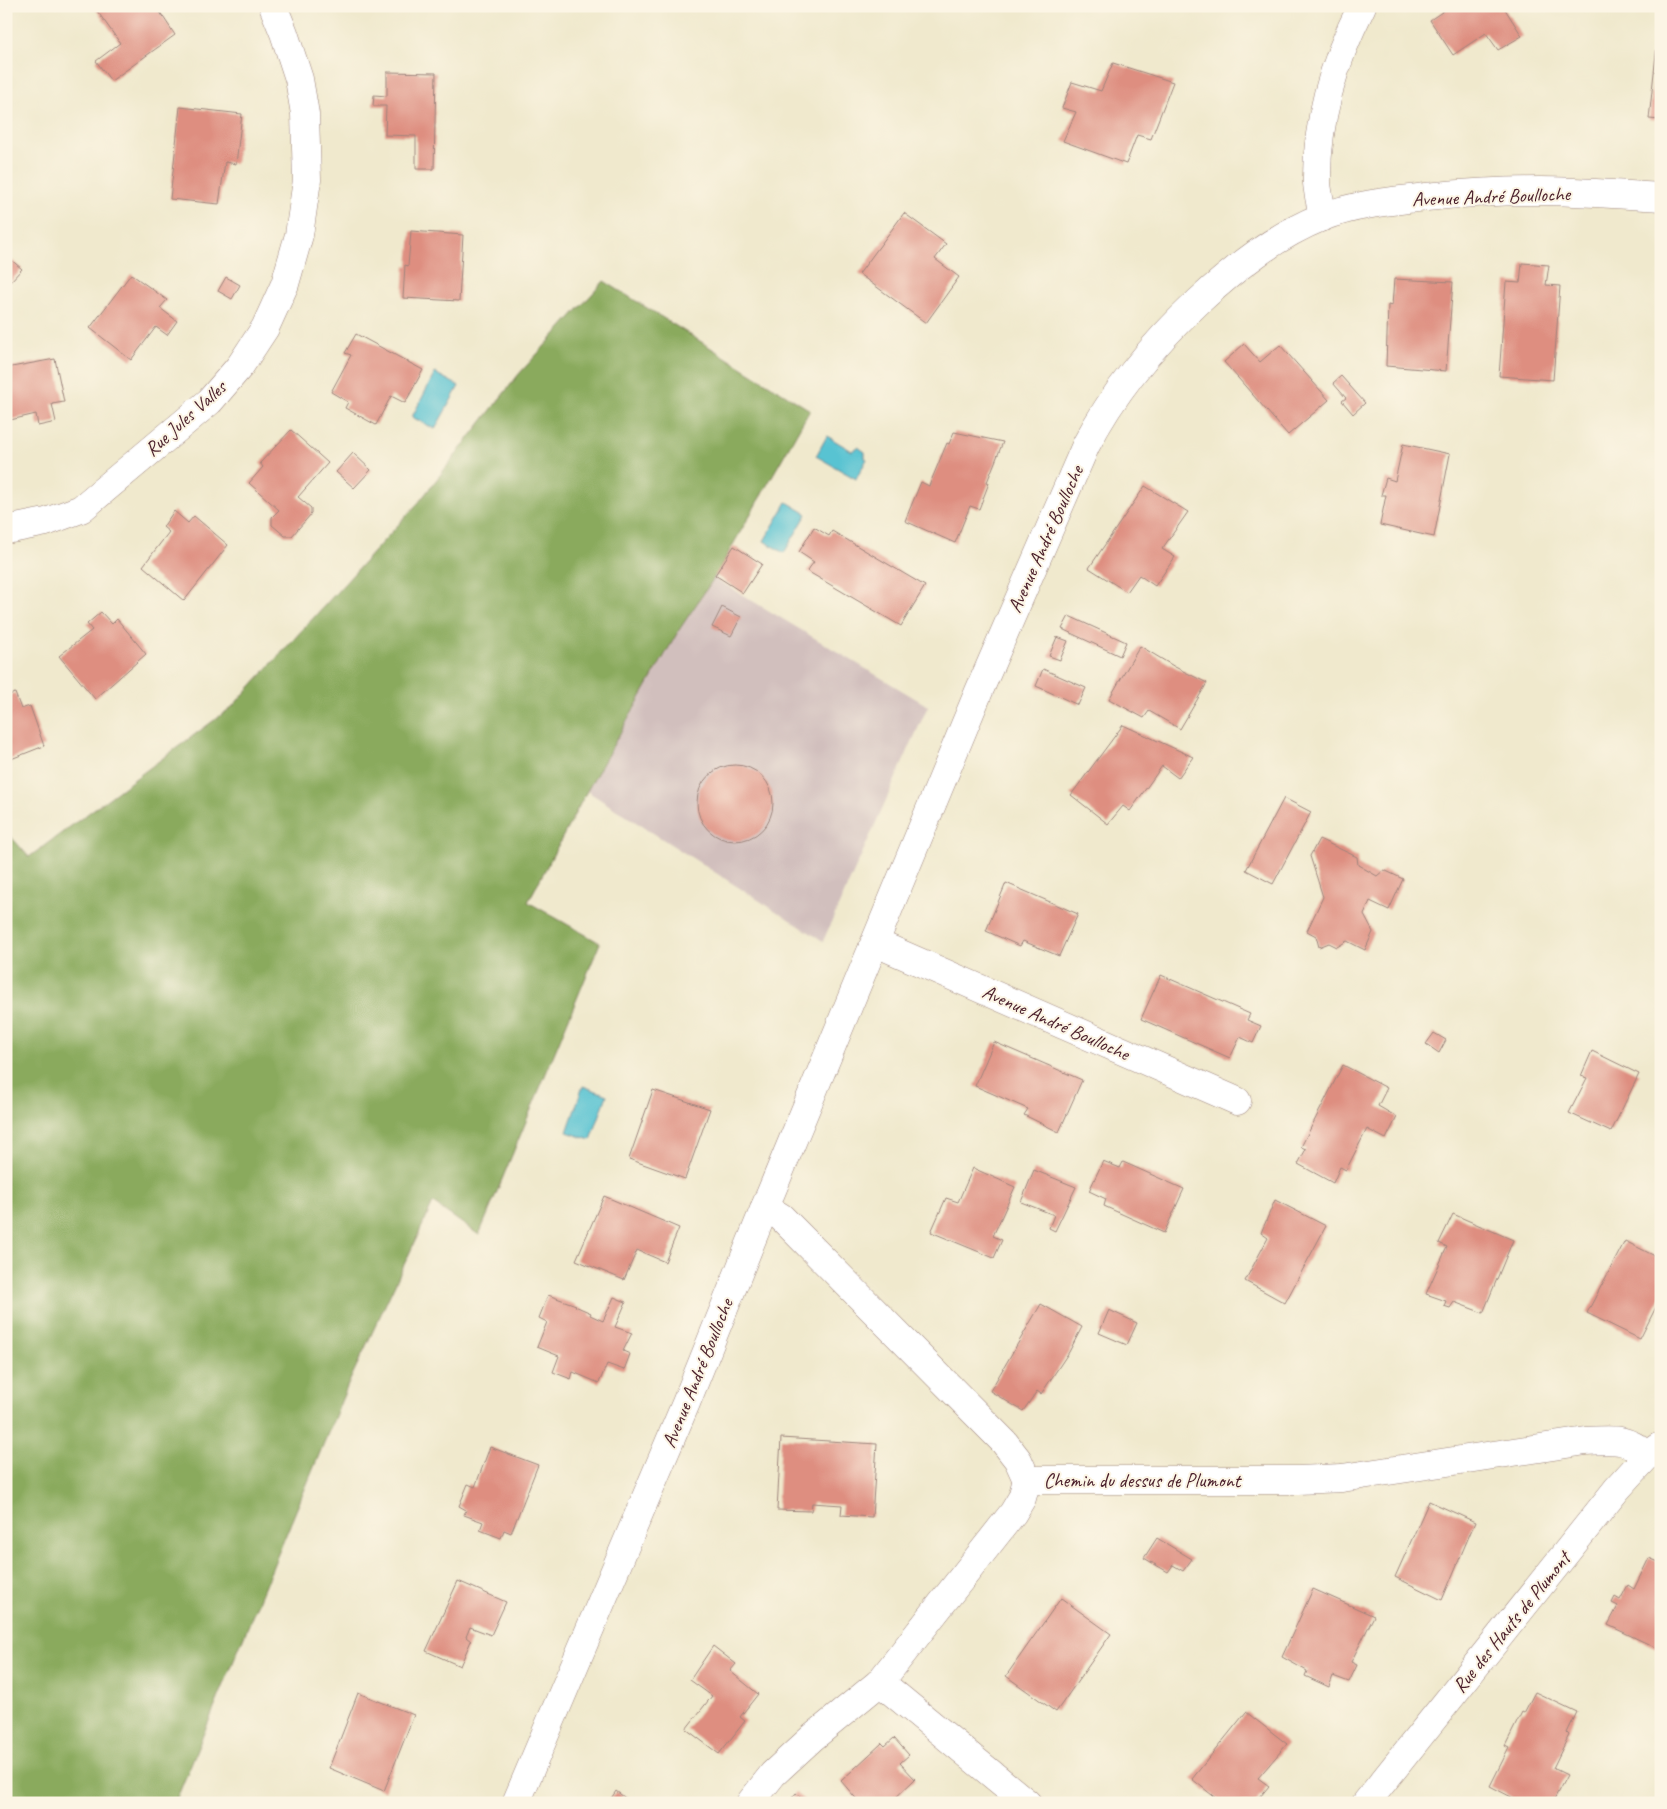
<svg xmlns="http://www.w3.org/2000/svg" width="1667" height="1809" font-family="Caveat,sans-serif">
<rect width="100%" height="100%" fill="#fcf5e5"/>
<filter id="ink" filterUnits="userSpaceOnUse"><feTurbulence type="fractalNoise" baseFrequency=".02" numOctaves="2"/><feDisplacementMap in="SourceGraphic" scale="10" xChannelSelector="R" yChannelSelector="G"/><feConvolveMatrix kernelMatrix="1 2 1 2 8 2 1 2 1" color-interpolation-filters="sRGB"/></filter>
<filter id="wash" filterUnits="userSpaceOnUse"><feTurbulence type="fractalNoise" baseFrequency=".0096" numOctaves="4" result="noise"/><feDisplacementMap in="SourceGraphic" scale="20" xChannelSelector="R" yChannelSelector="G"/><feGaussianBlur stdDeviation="1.12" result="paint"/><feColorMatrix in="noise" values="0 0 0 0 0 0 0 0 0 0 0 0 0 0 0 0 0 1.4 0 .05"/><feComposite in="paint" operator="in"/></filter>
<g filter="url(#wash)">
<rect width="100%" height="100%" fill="#f0e9cd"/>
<polygon fill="#d1bfbd" points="714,578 928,706 823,941 587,791 679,630"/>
<polygon fill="#8aaa5d" stroke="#6a6444" points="604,281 810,410 714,578 679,630 587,791 528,902 600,943 479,1235 433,1203 350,1380 175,1803 6,1803 6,831 29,857 232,707 419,502 519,374"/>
<g fill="#58c3d2" stroke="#51717e">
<polygon points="435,373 459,386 435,429 412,417"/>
<polygon points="827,436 852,451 858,447 865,452 865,458 867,459 856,479 816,456"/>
<polygon points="787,502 807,514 784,553 764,541"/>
<polygon points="583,1086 607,1095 591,1140 567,1132"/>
</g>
<g id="blocks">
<g fill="#de8e80">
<polygon points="96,6 156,6 175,35 111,81 96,61 120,43 95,8"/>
<polygon points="1451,6 1503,6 1522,36 1498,50 1486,33 1453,55 1430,20"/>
<polygon points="1657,45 1661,45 1661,120 1649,119"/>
<polygon points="1113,63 1173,82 1151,139 1137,135 1126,164 1063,141 1076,112 1062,108 1072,82 1101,91"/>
<polygon points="387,72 436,73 434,169 416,169 416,136 385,135 386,106 373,106 374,95 387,96"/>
<polygon points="180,107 242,114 236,164 225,162 219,204 170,199"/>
<polygon points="904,213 946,244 935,259 959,277 926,323 859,274"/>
<polygon points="411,231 463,235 459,301 403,298 405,265 408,266"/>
<polygon points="9,258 22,269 10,282 6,278 6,262"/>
<polygon points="1522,263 1549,265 1546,285 1560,286 1553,380 1499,376 1506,282 1520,283"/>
<polygon points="131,274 167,300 160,308 177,321 167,335 156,327 131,360 90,328"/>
<polygon points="226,277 240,285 232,299 218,291"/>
<polygon points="1394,279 1453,282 1446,371 1386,366 1388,305 1392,306"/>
<polygon points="356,334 423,370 405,403 391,396 376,425 345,408 348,402 331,392 351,355 345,353"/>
<polygon points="1244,344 1260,362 1280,345 1329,400 1288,435 1224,362"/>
<polygon points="55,359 64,402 52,404 56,422 38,426 36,414 6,421 6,368"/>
<polygon points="1341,376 1365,403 1353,414 1342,401 1346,398 1333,383"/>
<polygon points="291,430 328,463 298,497 311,508 311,514 292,536 285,536 272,525 272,517 279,510 249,483 263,467 260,463"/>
<polygon points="954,432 1003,442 987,482 989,483 979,509 970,506 955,543 905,521 921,482 929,486 947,443 949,444"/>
<polygon points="1403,444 1450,454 1434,537 1380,525 1386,495 1381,495 1386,478 1395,481"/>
<polygon points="353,453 371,470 354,488 336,472"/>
<polygon points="1145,486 1188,512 1162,549 1175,557 1155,586 1139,575 1127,592 1089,568"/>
<polygon points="174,511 188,523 194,516 228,545 184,601 143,566 169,532 163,527"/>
<polygon points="814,527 829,536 832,531 925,586 901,626 807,571 814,562 799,552"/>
<polygon points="734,546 762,564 743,593 715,575"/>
<polygon points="722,607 741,617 731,636 712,627"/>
<polygon points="101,612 112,624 117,619 146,654 95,699 59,656 92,630 87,624"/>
<polygon points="1069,616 1126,642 1120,656 1062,629"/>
<polygon points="1057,637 1068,641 1060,660 1049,656"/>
<polygon points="1140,646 1175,667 1207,683 1180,729 1149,711 1144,718 1109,699"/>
<polygon points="1043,669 1086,688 1078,705 1036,686"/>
<polygon points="15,693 21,709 30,706 44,746 6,761 6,696"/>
<polygon points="1123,725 1193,757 1178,778 1162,766 1130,811 1123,806 1108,824 1071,795"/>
<circle cx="735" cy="803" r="38"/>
<polygon points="1284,798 1311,812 1273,884 1246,870"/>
<polygon points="1319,839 1357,857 1358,865 1377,876 1384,870 1403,879 1389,910 1370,901 1364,915 1373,932 1365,950 1347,941 1337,947 1329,943 1319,947 1316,936 1307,931 1323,897 1310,856"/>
<polygon points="1006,883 1078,914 1059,956 1023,941 1020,946 986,931"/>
<polygon points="1161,975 1250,1014 1247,1020 1261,1026 1253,1043 1240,1037 1230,1058 1141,1019"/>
<polygon points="1434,1033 1446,1040 1439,1053 1426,1044"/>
<polygon points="994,1042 1082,1080 1059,1132 1024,1115 1028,1109 975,1086"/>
<polygon points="1592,1051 1639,1074 1611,1132 1569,1113 1587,1078 1581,1076"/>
<polygon points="1343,1065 1387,1088 1378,1106 1397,1117 1386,1139 1367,1129 1346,1170 1340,1167 1333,1183 1298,1164 1306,1149 1301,1147"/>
<polygon points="653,1090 710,1109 685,1179 629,1159"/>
<polygon points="1103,1161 1120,1168 1123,1162 1184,1189 1164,1233 1104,1206 1106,1199 1089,1191"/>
<polygon points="973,1168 1015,1187 993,1236 1002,1240 994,1258 931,1232 946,1198 958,1202"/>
<polygon points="1034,1170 1076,1187 1055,1231 1049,1228 1054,1215 1021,1202"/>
<polygon points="604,1196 679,1228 665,1262 637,1250 624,1280 576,1260"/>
<polygon points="1275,1200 1326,1226 1285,1303 1245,1281 1268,1238 1261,1233"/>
<polygon points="1453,1214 1513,1240 1483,1313 1454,1302 1450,1308 1444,1306 1446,1301 1426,1294 1447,1247 1439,1243"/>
<polygon points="1625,1241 1661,1259 1661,1297 1640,1339 1587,1313"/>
<polygon points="548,1295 576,1305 575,1306 591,1313 590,1315 603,1321 614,1297 626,1302 615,1327 632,1333 623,1351 630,1354 624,1370 607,1364 599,1383 573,1372 571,1379 553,1372 559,1356 537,1347 547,1322 539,1318"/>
<polygon points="1041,1304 1082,1327 1069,1352 1041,1394 1037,1391 1023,1411 990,1391"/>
<polygon points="1109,1310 1137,1323 1127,1345 1099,1333"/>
<polygon points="781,1438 877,1444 872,1517 841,1515 842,1505 812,1503 811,1511 777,1510"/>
<polygon points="490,1447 538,1465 511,1533 504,1530 501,1538 480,1530 483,1522 464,1515 466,1510 459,1506 468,1484 475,1487"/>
<polygon points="1429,1501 1475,1522 1442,1600 1395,1577"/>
<polygon points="1157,1538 1192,1559 1183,1571 1173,1565 1168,1572 1144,1558"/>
<polygon points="1649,1558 1661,1563 1661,1650 1608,1625 1618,1606 1612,1603 1615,1597 1620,1600 1628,1585 1634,1589"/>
<polygon points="458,1581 506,1602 491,1635 470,1627 466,1637 471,1641 460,1666 426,1651"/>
<polygon points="1313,1589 1374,1616 1351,1662 1357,1665 1349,1682 1333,1676 1329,1687 1305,1676 1307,1671 1282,1657"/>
<polygon points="1061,1598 1111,1634 1056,1712 1006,1676"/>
<polygon points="713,1646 736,1664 730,1671 758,1694 740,1717 745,1721 719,1754 686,1729 712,1696 690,1680"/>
<polygon points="1535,1692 1577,1712 1567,1733 1569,1735 1553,1768 1567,1775 1552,1803 1523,1803 1490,1786 1509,1748 1505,1746 1522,1712 1524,1713"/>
<polygon points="358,1693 414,1715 384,1791 329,1768"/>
<polygon points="1246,1712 1287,1744 1258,1778 1269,1786 1255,1803 1222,1803 1192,1779"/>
<polygon points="894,1738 909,1755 900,1763 915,1779 890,1803 860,1803 841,1781 882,1743 885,1746"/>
<polygon points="616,1791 632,1803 608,1803"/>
<polygon points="796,1793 807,1803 788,1803"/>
</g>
</g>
</g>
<g filter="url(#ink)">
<use href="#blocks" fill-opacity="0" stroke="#9d847c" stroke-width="1"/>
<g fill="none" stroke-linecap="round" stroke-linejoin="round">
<defs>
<g id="minor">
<path d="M1323 217C1321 206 1318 194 1317 183 1316 121 1334 61 1362 6"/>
<polyline points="6,528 11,529 46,522 81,509 210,401 240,366 265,328 285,284 299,235 307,180 305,114 299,79 284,33 273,6"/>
<polyline points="876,943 1237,1101"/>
<polyline points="765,1207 781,1217 1004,1442 1018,1460 1027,1480"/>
<path d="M1027 1480H1298L1342 1478 1586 1441C1615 1440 1624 1437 1648 1455"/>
<polyline points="880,1682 1027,1803"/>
<path d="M516 1803 686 1403 765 1207 979 691 1086 445C1114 391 1153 344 1198 302 1235 268 1275 236 1322 217 1356 204 1391 201 1426 197 1464 193 1502 191 1540 191 1580 191 1621 195 1661 197"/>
<polyline points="750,1803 773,1774 812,1738 880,1682 1013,1513 1022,1498 1027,1480"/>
<polyline points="1366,1803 1617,1489 1648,1455 1661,1446"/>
</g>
</defs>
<use href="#minor" stroke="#9d847c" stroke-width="29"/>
<use href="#minor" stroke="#fff" stroke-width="28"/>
</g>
</g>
<g text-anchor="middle" stroke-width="4" stroke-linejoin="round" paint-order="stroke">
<g font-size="20" fill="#4a1f2b" stroke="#fcf5e5">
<text transform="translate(1491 196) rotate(-2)" y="7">Avenue André Boulloche</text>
<text transform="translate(185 418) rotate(-42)" y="7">Rue Jules Valles</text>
<text transform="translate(1045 539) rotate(-66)" y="7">Avenue André Boulloche</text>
<text transform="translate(1056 1022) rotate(24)" y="7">Avenue André Boulloche</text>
<text transform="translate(697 1373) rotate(-68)" y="7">Avenue André Boulloche</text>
<text x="1142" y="1487">Chemin du dessus de Plumont</text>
<text transform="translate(1511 1622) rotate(-51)" y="7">Rue des Hauts de Plumont</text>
</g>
</g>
<rect width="1667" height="1809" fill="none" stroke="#fcf5e5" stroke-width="25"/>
</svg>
